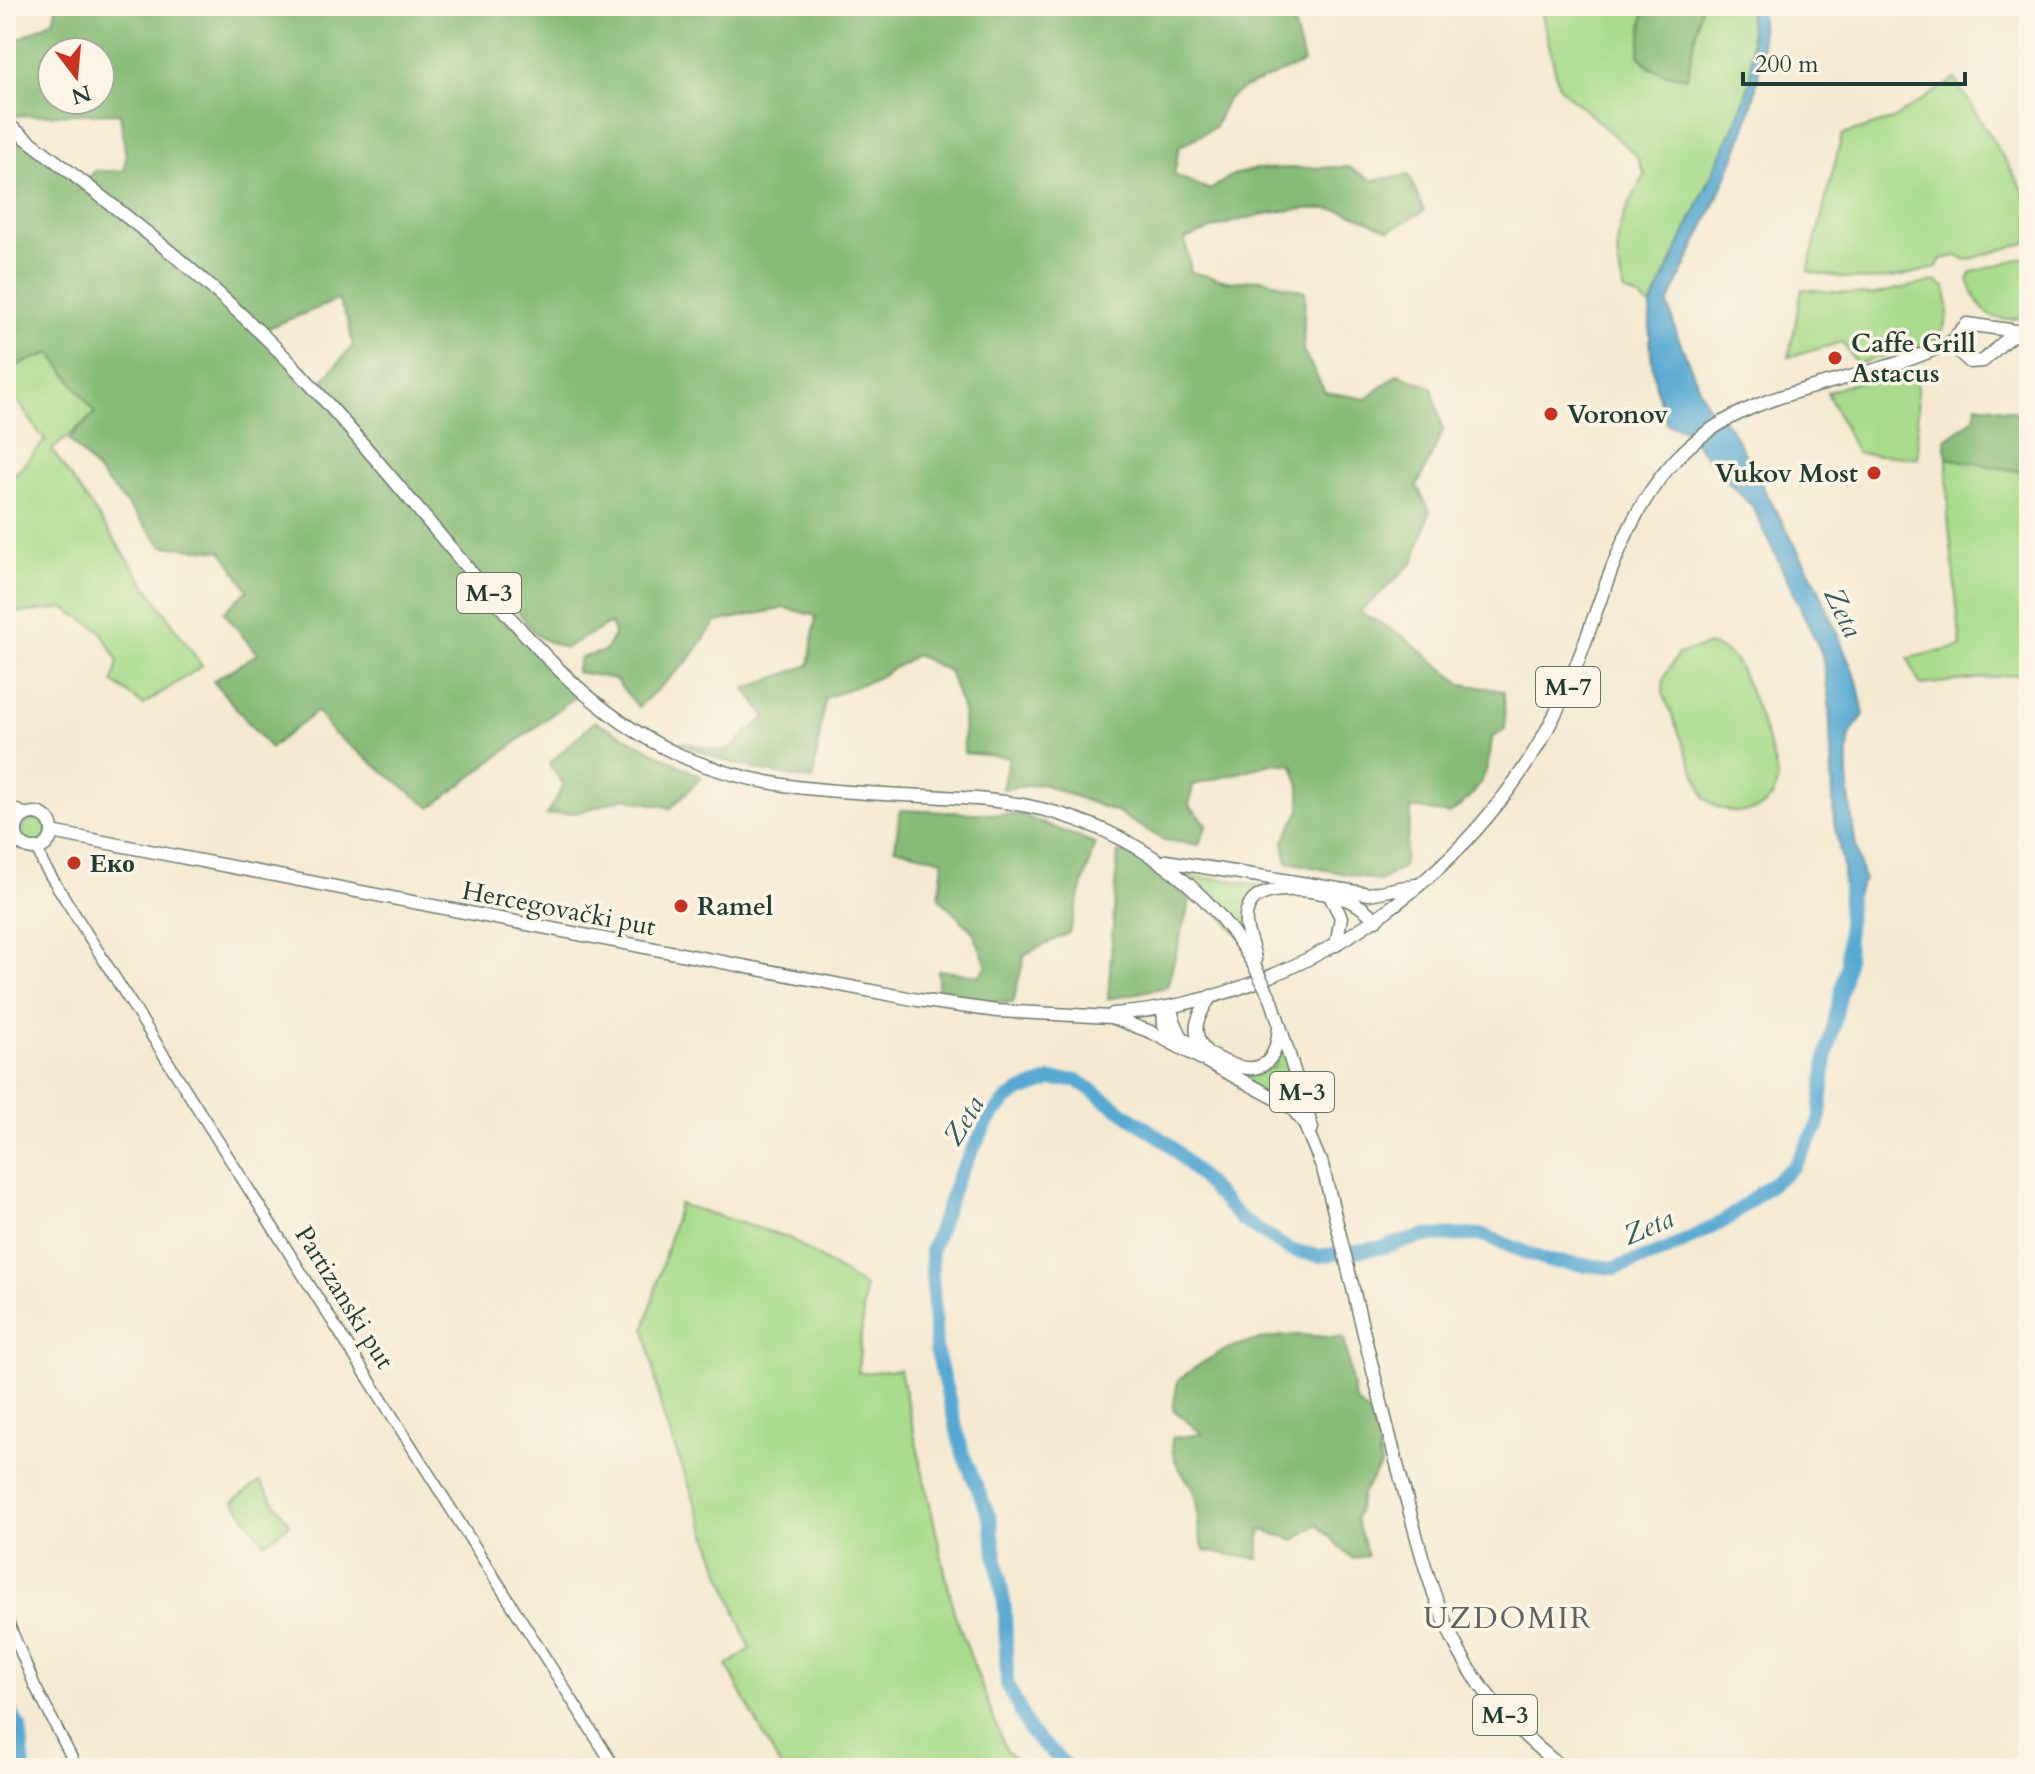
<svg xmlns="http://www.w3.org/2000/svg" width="2035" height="1774" font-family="Cardo,serif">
<rect width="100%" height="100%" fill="#fcf5e5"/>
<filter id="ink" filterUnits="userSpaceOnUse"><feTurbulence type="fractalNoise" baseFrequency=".0125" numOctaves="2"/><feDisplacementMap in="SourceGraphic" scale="16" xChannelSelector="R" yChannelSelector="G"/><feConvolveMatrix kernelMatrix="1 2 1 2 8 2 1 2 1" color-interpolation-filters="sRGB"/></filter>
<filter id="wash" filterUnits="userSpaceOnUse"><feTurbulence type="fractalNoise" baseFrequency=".006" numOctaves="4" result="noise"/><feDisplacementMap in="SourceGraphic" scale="32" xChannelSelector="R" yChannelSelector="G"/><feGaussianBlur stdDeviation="1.8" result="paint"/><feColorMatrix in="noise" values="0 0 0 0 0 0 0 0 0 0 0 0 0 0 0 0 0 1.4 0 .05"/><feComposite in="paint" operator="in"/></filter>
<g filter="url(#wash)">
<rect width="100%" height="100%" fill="#f5ead1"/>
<g fill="#a8db8b" stroke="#648c60" stroke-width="2">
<path d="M1540 6H1645L1639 54 1649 68 1687 77 1701 6H1748L1752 53 1750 81 1739 116 1651 306 1624 290C1609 237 1619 222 1645 175L1636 155 1559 87Z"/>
<path d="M1955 79 2029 199V242L1967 260 1957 256 1941 259 1936 268C1878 282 1866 284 1808 271L1842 135 1891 120Z"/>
<path d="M2029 256V316C1993 326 1980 314 1968 280L1972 272Z"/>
<path d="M1935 281 1945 287C1951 308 1948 320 1938 340L1857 364 1842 342 1789 357 1802 289 1871 295Z"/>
<polygon points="51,353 95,413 52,450 202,666 143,705 113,682 118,660 100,630 64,608 18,613 6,595 6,484 45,441 6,384 6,368"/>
<polygon points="1888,372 1917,382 1918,458 1857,453 1827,392"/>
<polygon points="1947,458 2029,473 2029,673 1920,685 1908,658 1961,647 1948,516"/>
<path d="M1707 645C1717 647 1726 650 1734 659 1744 670 1779 767 1777 781 1773 819 1726 819 1705 798L1663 693 1664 677 1678 654Z"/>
<circle cx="35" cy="832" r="13"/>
<polygon points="1186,877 1221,879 1358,902 1278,892 1249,902 1249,947"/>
<polygon points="1283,1048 1302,1115 1183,1049 1249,1076 1274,1067"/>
<polygon points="679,1204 787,1237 865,1287 858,1373 900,1370 954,1612 1006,1751 1028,1768 781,1768 727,1666 750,1649 663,1416 645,1328"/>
<polygon points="260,1482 290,1524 264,1543 234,1501"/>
</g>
<g fill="#86bb77" stroke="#527c56" stroke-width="2" fill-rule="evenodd">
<path d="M57 6H1305L1292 17 1304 63 1246 87 1227 99 1215 127 1179 147 1174 175 1210 190 1233 175 1256 169 1348 167 1372 180 1409 175 1424 211 1390 230C1374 224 1354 212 1337 210 1286 204 1232 220 1185 239L1191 272 1231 282 1263 279 1305 291 1303 350 1325 392 1367 399 1398 374 1432 387 1443 431 1417 486 1430 511 1414 562 1360 612 1403 636 1462 684 1504 691 1505 730 1492 738C1489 774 1480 794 1449 814L1412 808 1403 867 1380 881 1287 862 1284 841 1300 810V786L1293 765 1275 763 1193 785 1189 805 1207 824 1199 845 1164 840 1116 812 1042 784 1002 789 1009 757 964 753 963 711 949 671 916 655 877 678 825 698 813 780C765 773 724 764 680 742L726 752 766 717 745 689 809 665 816 616 786 608 716 622 689 660 638 707 615 679 576 672 580 658 605 651 614 635 611 623 565 648C556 644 542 641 536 634 514 610 505 584 472 572L581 692 431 808 332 732 317 711 270 748 213 681 257 654 224 612 248 590 222 551 163 546 69 439 95 413 51 353 6 369V122L83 183 95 171H124L126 158 120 113 6 116V46L53 21ZM52 52H100V100H52ZM338 300 348 321 353 346 314 390 260 331Z"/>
<path d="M1645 6H1701L1687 77C1666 76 1651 71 1639 54Z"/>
<polygon points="1977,404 2029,414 2029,473 1947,458 1945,440 1975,418"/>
<polygon points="595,721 702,777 671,808 625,798 579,812 546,815 564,785 549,764"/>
<polygon points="900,810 1021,815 1095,843 1069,933 1025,954 1013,1003 938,998 938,970 979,976 987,965 973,932 939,898 943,860 895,848"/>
<polygon points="1118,852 1145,858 1190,901 1167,987 1108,999"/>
<path d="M1297 1335 1344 1338 1355 1400 1375 1420 1381 1465 1362 1494 1356 1520 1368 1556 1352 1559 1317 1524 1295 1540 1261 1530 1258 1559 1205 1551C1195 1528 1200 1523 1196 1501 1192 1476 1170 1471 1172 1438L1202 1434 1173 1409 1178 1380C1221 1347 1243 1339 1297 1335Z"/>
</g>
<path fill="#57a9d2" stroke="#3b7383" stroke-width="2" d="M1748 6H1759C1777 100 1705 219 1668 304L1677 335 1706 404 1730 427 1818 587 1857 681 1864 715C1860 721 1852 729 1850 736 1843 769 1854 847 1864 880L1849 906 1844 905 1843 866 1834 823 1829 701 1822 654 1753 507 1721 475 1686 430 1667 424C1654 390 1647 343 1651 307L1739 116 1750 81 1752 53Z"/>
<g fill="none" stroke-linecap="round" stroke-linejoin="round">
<g stroke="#57a9d2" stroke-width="14">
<polyline points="6,1706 20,1727 24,1768"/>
<polyline points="1069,1768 1030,1732 1007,1684 1005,1610 990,1518 963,1454 936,1349 931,1251 957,1179 988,1121 1007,1099 1021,1091 1051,1080 1077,1080 1169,1144 1242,1220 1290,1250 1319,1256 1379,1248 1425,1236 1483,1235 1547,1261 1615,1268 1665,1251 1726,1220 1794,1166 1819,1125 1826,1059 1847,965 1849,889"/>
</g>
</g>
</g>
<g filter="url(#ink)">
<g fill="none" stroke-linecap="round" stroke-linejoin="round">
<defs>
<g id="minor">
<polyline points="38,849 43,864 615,1768"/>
<polyline points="6,1617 35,1686 77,1768"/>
</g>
<g id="major">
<path d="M6 123C109 202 211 278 300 373 359 437 414 505 470 571 531 642 588 712 675 753 770 798 874 791 977 799 1093 808 1197 864 1255 967"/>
<path d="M2016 331 1967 324 1957 335 1956 349 1970 362 1983 361C1999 348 2007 334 2029 328"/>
<polyline points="6,806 26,815"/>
<circle cx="34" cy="831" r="18"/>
<polyline points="52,832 918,1000 997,1011 1111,1017 1151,1032 1290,1106 1304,1123 1322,1166"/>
<polyline points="1166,861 1369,894 1416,885"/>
<polyline points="1330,896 1341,917 1336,945"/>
<path d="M1255 960C1253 944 1242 926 1247 911 1256 878 1326 891 1350 901 1360 905 1368 912 1376 920"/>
<polyline points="1272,1001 1312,1128"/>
<path d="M1170 1007C1173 1017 1176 1028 1182 1037 1190 1046 1204 1051 1215 1057 1251 1076 1276 1074 1279 1026"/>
<polyline points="1163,1008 1164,1025 1174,1042"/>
<path d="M1113 1014C1304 1001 1488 868 1565 693 1601 612 1616 520 1680 455 1754 380 1868 387 1956 339"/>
<path d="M1205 1050C1189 1031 1198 1015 1211 996"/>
<path d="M1321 1161C1349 1267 1372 1373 1401 1479 1417 1537 1430 1597 1459 1651 1484 1697 1521 1736 1563 1768"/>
</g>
</defs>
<use href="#minor" stroke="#6a7a6b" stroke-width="13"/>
<use href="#major" stroke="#6a7a6b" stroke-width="15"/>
<use href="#minor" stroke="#fff" stroke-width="10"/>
<use href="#major" stroke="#fff" stroke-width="12"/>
<defs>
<polyline id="major-bridge" points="1255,967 1272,1001"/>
</defs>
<use href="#major-bridge" stroke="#6a7a6b" stroke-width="15" stroke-linecap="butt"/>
<use href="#major-bridge" stroke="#fff" stroke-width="12"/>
</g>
</g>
<g fill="#c8321e" stroke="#fcf5e5" stroke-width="3">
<circle cx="1835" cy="358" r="8"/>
<circle cx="1551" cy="414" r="8"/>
<circle cx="1874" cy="473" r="8"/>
<circle cx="74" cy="863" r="8"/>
<circle cx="681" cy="906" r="8"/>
</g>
<g text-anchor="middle" stroke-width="7" stroke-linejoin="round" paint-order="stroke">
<g fill="#fcf5e5" stroke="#617469" stroke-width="2">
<rect x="457" y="573" width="64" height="40" rx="6"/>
<rect x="1536" y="667" width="64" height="40" rx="6"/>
<rect x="1270" y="1072" width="64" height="40" rx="6"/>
<rect x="1473" y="1695" width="64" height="40" rx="6"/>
</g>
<g font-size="24" font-weight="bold" fill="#1f3d34">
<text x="489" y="601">M-3</text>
<text x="1568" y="695">M-7</text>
<text x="1302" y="1100">M-3</text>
<text x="1505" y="1723">M-3</text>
</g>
<g font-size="26" font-weight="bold" fill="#1f3d34" stroke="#fcf5e5" text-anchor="start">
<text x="1851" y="352">Caffe Grill<tspan x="1851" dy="30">Astacus</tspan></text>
<text x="1567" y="423">Voronov</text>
<text x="1858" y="482" text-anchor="end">Vukov Most</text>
<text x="90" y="872">Еко</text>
<text x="697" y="915">Ramel</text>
</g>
<g font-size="26" fill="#1f3d34" stroke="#fcf5e5">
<text transform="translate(559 908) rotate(11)" y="9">Hercegovački put</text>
<text transform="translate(345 1297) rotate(58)" y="9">Partizanski put</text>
</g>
<g font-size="28" font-style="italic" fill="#305d63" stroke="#fcf5e5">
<text transform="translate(1844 612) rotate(64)" y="10">Zeta</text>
<text transform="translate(963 1120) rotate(-59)" y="10">Zeta</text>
<text transform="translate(1648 1226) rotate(-23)" y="10">Zeta</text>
</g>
<g font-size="30" letter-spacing="2" fill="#5f6163" stroke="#fcf5e5">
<text x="1508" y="1628">UZDOMIR</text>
</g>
</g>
<rect width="2035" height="1774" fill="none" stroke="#fcf5e5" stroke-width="32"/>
<g transform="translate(76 76) rotate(164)"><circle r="38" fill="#fcf5e5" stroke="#a4ab9e" stroke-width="2"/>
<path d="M0-6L14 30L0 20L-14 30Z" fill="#c8321e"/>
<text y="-12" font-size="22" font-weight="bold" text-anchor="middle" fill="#1f3d34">N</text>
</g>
<path d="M1743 72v12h222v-12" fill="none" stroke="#1f3d34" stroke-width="4"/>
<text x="1755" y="72" font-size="24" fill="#1f3d34" stroke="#fcf5e5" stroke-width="6" paint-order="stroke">200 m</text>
</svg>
